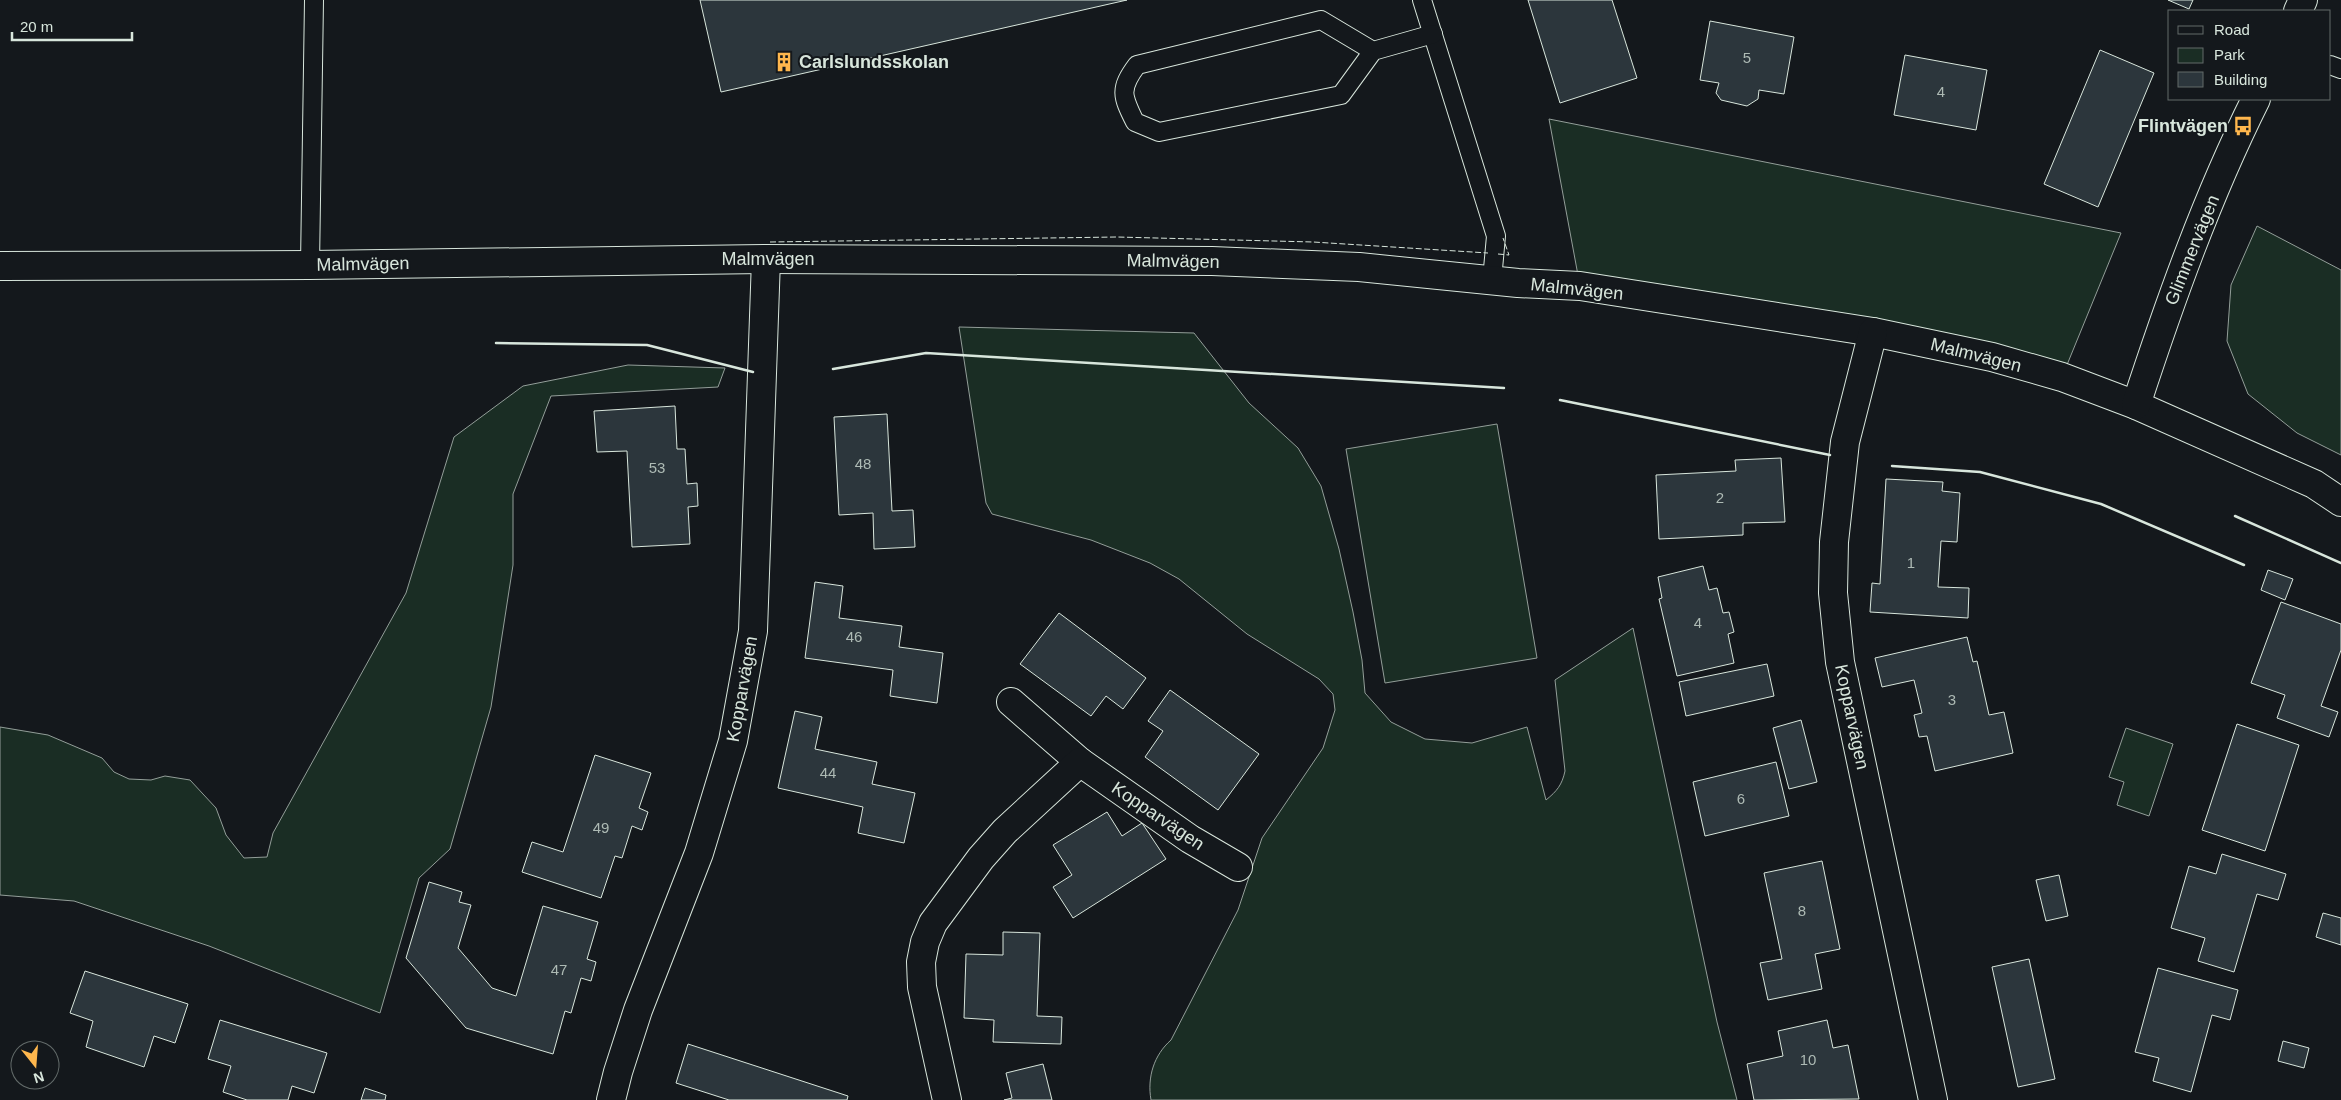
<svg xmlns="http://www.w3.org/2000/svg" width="2341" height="1100" font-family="Helvetica,sans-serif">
<rect width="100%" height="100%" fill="#14181c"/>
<g fill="#1a2d24" stroke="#939e99">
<polygon points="1549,119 2121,233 2062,377 1580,286"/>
<polygon points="2257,226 2341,270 2341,455 2297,433 2248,394 2227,341 2231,285"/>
<path d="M959 327 1194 333 1249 403 1298 448 1321 486 1339 549 1353 612 1362 660 1365 693 1391 722 1425 739 1472 743 1527 727 1546 800C1557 791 1562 785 1565 771L1555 680 1633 628 1717 1022 1737 1100H1151C1147 1077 1154 1055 1171 1040L1238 910 1262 838 1323 748 1335 710 1333 694 1319 679 1247 634 1179 579 1150 563 1091 540 992 514 986 503Z"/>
<polygon points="628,365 725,368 718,387 551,396 513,494 513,565 491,707 450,849 419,878 380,1013 209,946 74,901 0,895 0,727 48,735 102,758 114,772 129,779 151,780 165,776 190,780 216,808 226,835 244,858 267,857 273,833 406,593 454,437 523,386"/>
<polygon points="1497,424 1537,658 1385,683 1346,449"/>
<polygon points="2126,728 2173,744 2149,816 2117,805 2124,782 2109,777"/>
</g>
<g fill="#2c363c" stroke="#d8e6dc">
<polygon points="700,0 1127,0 721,92"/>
<polygon points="1528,0 1612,0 1637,78 1560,103"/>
<polygon points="2168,0 2193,0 2189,9"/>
<polygon points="1710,21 1794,37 1784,94 1759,90 1758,99 1747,106 1721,100 1716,93 1719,83 1700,80"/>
<polygon points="2100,50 2154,73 2098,207 2044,184"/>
<polygon points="1905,55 1987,70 1976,130 1894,115"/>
<polygon points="675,406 677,449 685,449 687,484 697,483 698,506 688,507 690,544 632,547 627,451 597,452 594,411"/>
<polygon points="887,414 892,511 913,510 915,547 874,549 873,513 839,515 834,417"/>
<polygon points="1781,458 1785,522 1743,523 1743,535 1659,539 1656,475 1736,471 1735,460"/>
<polygon points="1886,479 1943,482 1942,491 1960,493 1957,542 1941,541 1938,587 1969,588 1968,618 1870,612 1872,583 1880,584"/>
<polygon points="1703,566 1709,590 1717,588 1723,613 1729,612 1734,632 1728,634 1734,663 1677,676 1659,599 1662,598 1658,577"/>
<polygon points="2268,570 2293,579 2285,600 2261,590"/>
<polygon points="815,582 843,586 839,618 902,626 899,647 943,653 937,703 890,696 893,670 805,658"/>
<polygon points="2281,602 2341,624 2341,650 2321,706 2338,712 2329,737 2277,718 2285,695 2251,683"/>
<polygon points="1059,613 1146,678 1123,709 1106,696 1091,716 1020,664"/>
<polygon points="1967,637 1973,662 1977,661 1989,715 2004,712 2013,753 1935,771 1927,736 1919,737 1914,715 1922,713 1914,680 1882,687 1875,658"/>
<polygon points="1767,664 1774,696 1686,716 1679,682"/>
<polygon points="1170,690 1259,754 1218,810 1145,757 1163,731 1148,721"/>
<polygon points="795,711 822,717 815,749 877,762 872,784 915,793 904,843 858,833 863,807 778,788"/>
<polygon points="1801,720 1817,782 1789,789 1773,728"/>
<polygon points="2237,724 2299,745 2265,851 2202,830"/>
<polygon points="595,755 651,773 639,808 648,812 642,830 632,826 622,858 615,856 601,898 522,872 532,842 563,852"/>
<polygon points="1776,762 1789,816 1705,836 1693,782"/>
<polygon points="1107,812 1122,836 1142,823 1166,859 1073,918 1053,887 1072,875 1053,845"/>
<polygon points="2222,854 2286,874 2278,900 2257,894 2234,972 2198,961 2205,938 2171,928 2189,866 2216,874"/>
<polygon points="1822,861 1840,949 1815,954 1822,989 1768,1000 1760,963 1782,959 1764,873"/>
<polygon points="2059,875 2068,916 2046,921 2036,880"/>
<polygon points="429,882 462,892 459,902 471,905 458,948 492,988 516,996 543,906 598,922 587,959 596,962 591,981 581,978 571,1013 565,1011 553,1054 466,1028 406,958"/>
<polygon points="2323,913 2341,918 2341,945 2316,937"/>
<polygon points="1003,932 1040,933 1037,1016 1062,1017 1061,1044 993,1042 994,1020 964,1018 966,954 1003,955"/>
<polygon points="2029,959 2055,1079 2018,1087 1992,967"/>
<polygon points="2158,968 2238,990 2230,1020 2212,1015 2191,1092 2153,1081 2159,1058 2135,1052"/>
<polygon points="85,971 188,1004 175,1043 154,1036 144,1067 86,1047 93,1021 70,1013"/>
<polygon points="220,1020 327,1053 314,1093 292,1086 288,1100 247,1100 223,1092 231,1066 208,1059"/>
<polygon points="1827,1020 1833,1048 1848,1045 1859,1099 1754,1100 1747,1064 1783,1056 1778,1031"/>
<polygon points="2283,1041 2309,1048 2304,1068 2278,1061"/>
<polygon points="688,1044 848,1096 847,1100 729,1100 676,1083"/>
<polygon points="1043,1064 1052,1100 1004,1100 1012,1098 1006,1073"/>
<polygon points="365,1088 386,1095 385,1100 361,1100"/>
</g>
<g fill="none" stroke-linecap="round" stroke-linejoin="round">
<defs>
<g id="lane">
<polyline points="1422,0 1496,236 1492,280"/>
<path d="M1373 51 1321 20 1137 65C1119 89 1122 96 1135 122L1159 132 1341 95 1373 51 1433 34"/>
<polyline points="2330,65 2341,69"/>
<polyline points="310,265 314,0"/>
</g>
<g id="street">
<polyline points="2298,11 2303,0"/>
<polyline points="0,266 310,265 766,259 1212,261 1359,267 1518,283 1580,286 1873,332 1992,357 2062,377 2136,405 2314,484 2341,502"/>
<polyline points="1873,332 1845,442 1834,542 1833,593 1840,662 1933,1100"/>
<path d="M2136 405C2170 301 2207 197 2256 99"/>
<polyline points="1011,702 1080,762"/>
<polyline points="611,1100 618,1072 638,1010 699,853 733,741 753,631 766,259"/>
<polyline points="947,1100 922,987 921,962 925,942 933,923 981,858 1005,831 1080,762 1190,839 1238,867"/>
</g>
</defs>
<use href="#lane" stroke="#d8e6dc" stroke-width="20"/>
<use href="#street" stroke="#d8e6dc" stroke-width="30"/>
<use href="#lane" stroke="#14181c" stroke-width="18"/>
<use href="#street" stroke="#14181c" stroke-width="28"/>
<g stroke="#d8e6dc" stroke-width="1" stroke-dasharray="6 2.5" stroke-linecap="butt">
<polyline points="770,242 1117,237 1313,242 1488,253"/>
<polyline points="1498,254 1509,255 1503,238"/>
</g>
<g stroke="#d8e6dc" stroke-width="2.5">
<polyline points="496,343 647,345 753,372"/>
<polyline points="833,369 926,353 1504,388"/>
<polyline points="1560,400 1830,455"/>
<polyline points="1892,466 1980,472 2101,504 2244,565"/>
<polyline points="2235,516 2341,563"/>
</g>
</g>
<defs>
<symbol id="building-bare" viewBox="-9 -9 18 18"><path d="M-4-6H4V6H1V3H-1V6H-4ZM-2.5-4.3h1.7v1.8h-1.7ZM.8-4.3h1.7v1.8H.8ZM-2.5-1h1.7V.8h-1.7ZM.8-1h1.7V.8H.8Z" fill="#ffb74d" stroke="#14181c" stroke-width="2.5" paint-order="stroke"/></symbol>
<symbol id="bus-bare" viewBox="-9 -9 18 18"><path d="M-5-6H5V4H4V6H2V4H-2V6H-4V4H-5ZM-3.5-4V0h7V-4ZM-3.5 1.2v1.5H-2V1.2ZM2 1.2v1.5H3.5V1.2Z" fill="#ffb74d" stroke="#14181c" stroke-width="2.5" paint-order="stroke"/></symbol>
</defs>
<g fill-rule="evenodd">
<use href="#building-bare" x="770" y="48" width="28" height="28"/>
<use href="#bus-bare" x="2229" y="112" width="28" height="28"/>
</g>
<g text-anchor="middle" stroke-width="4" stroke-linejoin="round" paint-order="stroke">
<g font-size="15" fill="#adbab4">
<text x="1747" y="63">5</text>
<text x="1941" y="97">4</text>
<text x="863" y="469">48</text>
<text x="657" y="473">53</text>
<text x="1720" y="503">2</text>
<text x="1911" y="568">1</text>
<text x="1698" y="628">4</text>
<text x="854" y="642">46</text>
<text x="1952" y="705">3</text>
<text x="828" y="778">44</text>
<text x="1741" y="804">6</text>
<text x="601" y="833">49</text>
<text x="1802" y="916">8</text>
<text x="559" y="975">47</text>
<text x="1808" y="1065">10</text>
</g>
<g font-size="18" font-weight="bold" fill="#d8e6dc" stroke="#14181c" text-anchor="start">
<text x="799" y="68">Carlslundsskolan</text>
<text x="2228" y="132" text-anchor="end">Flintvägen</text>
</g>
<g font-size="18" fill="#d8e6dc" stroke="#14181c">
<text transform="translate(2192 250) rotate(-68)" y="6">Glimmervägen</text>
<text x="768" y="265">Malmvägen</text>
<text transform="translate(1173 261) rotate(1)" y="6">Malmvägen</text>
<text transform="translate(363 264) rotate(-1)" y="6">Malmvägen</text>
<text transform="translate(1577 289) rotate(6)" y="6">Malmvägen</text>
<text transform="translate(1976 355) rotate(14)" y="6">Malmvägen</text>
<text transform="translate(742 689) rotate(-80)" y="6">Kopparvägen</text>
<text transform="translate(1852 717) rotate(78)" y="6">Kopparvägen</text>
<text transform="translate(1158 816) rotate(34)" y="6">Kopparvägen</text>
</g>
</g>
<rect x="2168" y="10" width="162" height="90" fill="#14181c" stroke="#626a69"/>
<rect x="2178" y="26" width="25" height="8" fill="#14181c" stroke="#626a69"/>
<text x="2214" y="35" font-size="15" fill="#d8e6dc">Road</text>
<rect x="2178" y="48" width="25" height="15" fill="#1a2d24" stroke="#626a69"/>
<text x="2214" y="60" font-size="15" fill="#d8e6dc">Park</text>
<rect x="2178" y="72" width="25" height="15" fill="#2c363c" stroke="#626a69"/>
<text x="2214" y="85" font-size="15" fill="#d8e6dc">Building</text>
<g transform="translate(35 1065) rotate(163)"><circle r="24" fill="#14181c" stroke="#626a69"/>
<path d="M0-4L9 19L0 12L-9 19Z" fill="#ffb74d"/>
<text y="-8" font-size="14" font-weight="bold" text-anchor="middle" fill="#d8e6dc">N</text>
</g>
<path d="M12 32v8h120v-8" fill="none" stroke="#d8e6dc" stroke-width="2.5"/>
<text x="20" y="32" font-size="15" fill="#d8e6dc" stroke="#14181c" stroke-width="4" paint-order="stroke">20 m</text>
</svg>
